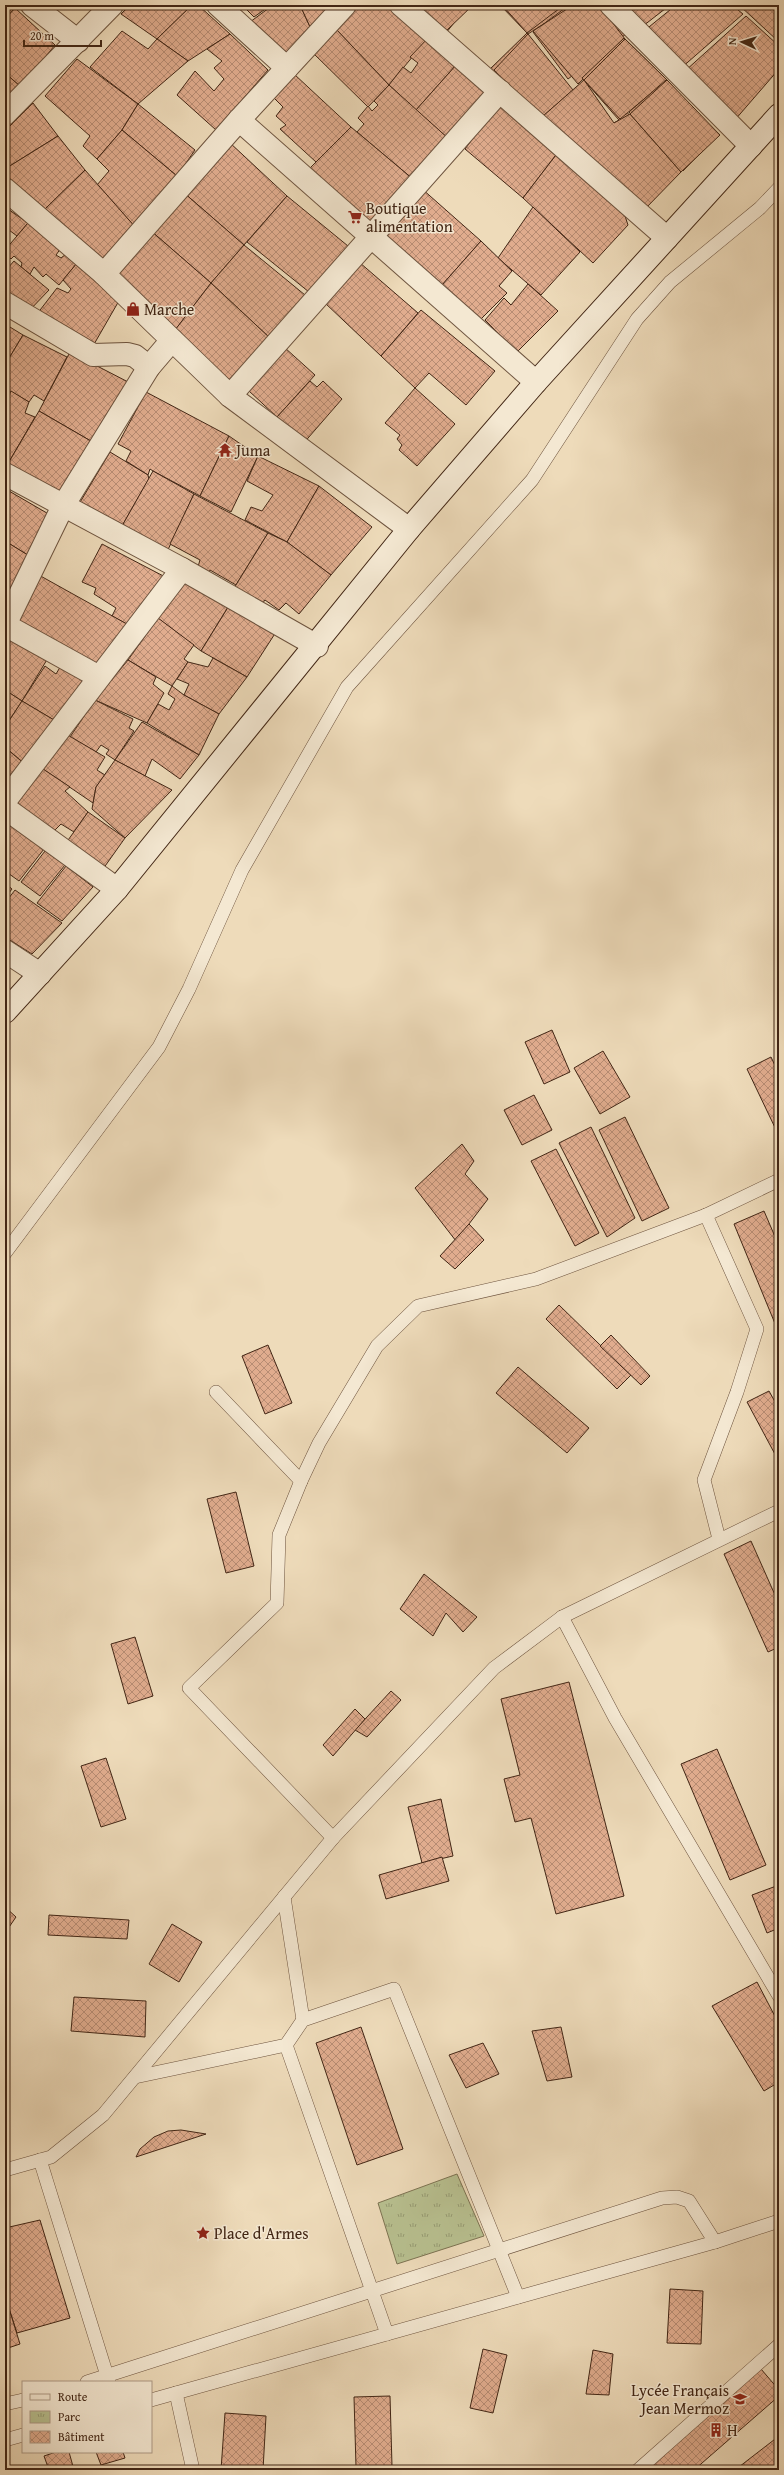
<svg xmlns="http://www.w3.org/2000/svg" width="784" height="2475" font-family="'Gentium Book Plus',serif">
<defs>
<pattern id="park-tufts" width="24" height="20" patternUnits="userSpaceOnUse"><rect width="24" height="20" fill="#b8c090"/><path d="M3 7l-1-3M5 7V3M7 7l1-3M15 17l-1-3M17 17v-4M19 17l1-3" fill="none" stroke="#979c74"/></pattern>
<pattern id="building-cross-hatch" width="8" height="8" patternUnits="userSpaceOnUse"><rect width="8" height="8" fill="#e0ac8e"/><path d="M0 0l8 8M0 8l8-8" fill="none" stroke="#b78c73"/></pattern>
</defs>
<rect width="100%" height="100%" fill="#eedbba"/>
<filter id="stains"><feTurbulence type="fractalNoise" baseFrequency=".005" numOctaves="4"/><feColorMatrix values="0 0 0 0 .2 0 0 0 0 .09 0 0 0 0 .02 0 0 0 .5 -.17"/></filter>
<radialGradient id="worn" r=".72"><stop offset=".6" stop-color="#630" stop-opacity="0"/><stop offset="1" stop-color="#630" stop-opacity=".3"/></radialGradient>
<polygon fill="url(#park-tufts)" stroke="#7d7352" points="457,2174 484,2236 397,2264 378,2203"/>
<g fill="url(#building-cross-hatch)" stroke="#422615">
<polygon points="5,5 12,5 15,8 5,19"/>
<polygon points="130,5 192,5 157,39 121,14"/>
<polygon points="192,5 198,5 230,34 188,61 157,39"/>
<polygon points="242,5 271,5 254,17"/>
<polygon points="273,5 300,5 311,29 282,60 246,25"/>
<polygon points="300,5 333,5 311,29"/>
<polygon points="354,5 390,5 429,37 389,85 334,27"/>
<polygon points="418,5 468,5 446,33"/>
<polygon points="419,5 473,5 446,31"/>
<polygon points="500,5 573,5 528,34"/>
<polygon points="502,5 564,5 527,33"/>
<polygon points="569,5 595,5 626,34 568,79 533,32"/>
<polygon points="573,5 599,5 625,39 578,84 533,31"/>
<polygon points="622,5 670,5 643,26"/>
<polygon points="676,5 732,5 743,14 680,69 644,31"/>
<polygon points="739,5 779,5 779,42"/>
<polygon points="15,8 55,45 21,87 5,73 5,19"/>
<polygon points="746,16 779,46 779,69 734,121 685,71"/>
<polygon points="334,27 389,85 368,107 312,52"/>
<polygon points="122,31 148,49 157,39 188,61 138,104 90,67"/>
<polygon points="527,33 563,88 536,107 490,69"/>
<polygon points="230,34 268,70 216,130 177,95 195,71 214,91 224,79 214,68 222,61 207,49"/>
<polygon points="528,34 573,90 542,117 494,70"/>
<polygon points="429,37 457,64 416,110 389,85 403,67 411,73 418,63 410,57"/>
<polygon points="624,38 664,77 626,111 634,121 619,132 612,124 619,120 582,78"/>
<polygon points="625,39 667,80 620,119 584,80"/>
<polygon points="77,59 138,104 122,130 97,159 83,146 90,136 45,96"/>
<polygon points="457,64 493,93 450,140 416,110"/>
<polygon points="5,73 21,87 5,104"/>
<polygon points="294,74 351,127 316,162 280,129 286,125 276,116 283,107 273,97"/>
<polygon points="584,80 614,123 630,114 681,172 645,209 542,117"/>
<polygon points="666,80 718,135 683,171 629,112"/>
<polygon points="667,80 720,135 681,172 630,114"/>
<polygon points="389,85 450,140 414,180 357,132 364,124 358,118 368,106 372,111 378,105 374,101"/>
<polygon points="500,102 559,151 523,198 465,149"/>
<polygon points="33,103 58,136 5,169 5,131"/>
<polygon points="138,104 195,150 177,176 122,130"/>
<polygon points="351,127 414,180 367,228 307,171"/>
<polygon points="122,130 177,176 136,228 97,185 109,171 97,159"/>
<polygon points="58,136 85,170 41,213 5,180 5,169"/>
<polygon points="229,142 287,196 244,245 183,192"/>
<polygon points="559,151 623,210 628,225 593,263 523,198"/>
<polygon points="85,170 136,228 101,267 41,213"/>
<polygon points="421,188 481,241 442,285 382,233"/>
<polygon points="183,192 244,245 211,283 150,230"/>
<polygon points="287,196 348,246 309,292 247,242"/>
<polygon points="5,207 28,223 17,236 9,230 5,234"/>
<polygon points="533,207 580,252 541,295 498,258"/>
<polygon points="28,223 61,248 56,255 61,258 66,254 77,263 59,285 46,274 43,277 34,267 30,274 21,267 22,263 14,256 11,259 5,253 5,250"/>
<polygon points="150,230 211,283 176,329 117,274"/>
<polygon points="481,241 512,271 499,286 507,293 480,320 442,285"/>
<polygon points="244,245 305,295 271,339 211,283"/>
<polygon points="14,261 49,290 27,313 5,298 5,267 7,269"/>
<polygon points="359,262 418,313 381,356 325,303"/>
<polygon points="77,263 120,299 93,346 37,314 57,288 68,293 71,289 63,280"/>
<polygon points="211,283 271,339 230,380 172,334"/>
<polygon points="528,284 558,311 517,352 485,320 504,298 511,305"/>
<polygon points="421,310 495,371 466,405 429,373 415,388 381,356"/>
<polygon points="5,324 23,335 5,365"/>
<polygon points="23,335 67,357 44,401 34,395 29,402 5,388 5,365"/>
<polygon points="284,347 315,375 277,417 249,391"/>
<polygon points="70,352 132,384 96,444 39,411"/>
<polygon points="310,381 317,387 323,381 342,399 302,445 277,417"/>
<polygon points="415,388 455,424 417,466 399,450 402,445 397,439 400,435 385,423"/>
<polygon points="11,391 29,402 25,413 35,417 6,467 5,399 7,400"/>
<polygon points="146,392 229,436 200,496 153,471 150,469 148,475 126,461 131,451 118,444"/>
<polygon points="39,411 96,444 62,498 6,467"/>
<polygon points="229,436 258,456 231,512 200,496"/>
<polygon points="110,452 148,475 149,479 122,526 79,504"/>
<polygon points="258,456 319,486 287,542 245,520 251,507 262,511 273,495 247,481"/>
<polygon points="153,471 194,494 166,554 122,526"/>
<polygon points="319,486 372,527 331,575 287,542"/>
<polygon points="5,489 9,491 5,499"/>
<polygon points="9,491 52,516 31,557 5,541 5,499"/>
<polygon points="194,494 268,533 236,585 210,570 207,576 197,570 200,560 170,544"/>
<polygon points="268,533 287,542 331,575 299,614 286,603 279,610 265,600 258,609 231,593"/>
<polygon points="5,541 31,557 9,601 5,599"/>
<polygon points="102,544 171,580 134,628 112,616 116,608 94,594 96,588 82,582"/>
<polygon points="37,574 134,628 99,674 12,623"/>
<polygon points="180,575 230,604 201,651 152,614"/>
<polygon points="230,604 276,632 247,677 201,651"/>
<polygon points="158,618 194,645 184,659 188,662 172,686 128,660"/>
<polygon points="9,635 48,658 22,701 5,690 5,641"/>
<polygon points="213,658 247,677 219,714 184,695 189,684 177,679 188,662 208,667"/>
<polygon points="128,660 156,677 153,684 164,693 147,723 95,700"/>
<polygon points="62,664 89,681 59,723 22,701 45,666 56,674"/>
<polygon points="172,686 184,695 219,714 199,755 147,723 158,704 169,710 175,699 168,694"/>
<polygon points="5,690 22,701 5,727"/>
<polygon points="95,700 133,719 129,728 134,731 115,760 106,754 109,750 101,745 96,752 70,737"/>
<polygon points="22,701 59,723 26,765 5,747 5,727"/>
<polygon points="142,722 199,755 180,779 152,759 145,776 115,760"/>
<polygon points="66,734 105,757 97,770 105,775 96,787 93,803 43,769"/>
<polygon points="8,750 26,765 5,795 5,755"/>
<polygon points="115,760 172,790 125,838 92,809 96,787"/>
<polygon points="43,769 70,787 65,791 88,812 74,832 61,824 52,833 13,807"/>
<polygon points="88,812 125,838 103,869 66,843"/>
<polygon points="5,822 44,849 19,881 5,871"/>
<polygon points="45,851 65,865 40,896 21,882"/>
<polygon points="66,866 93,887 62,921 37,903"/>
<polygon points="5,883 12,889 5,898"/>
<polygon points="15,890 62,923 32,954 5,937 5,903"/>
<polygon points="552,1030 570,1072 544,1084 525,1042"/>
<polygon points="603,1051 630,1097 600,1114 574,1068"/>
<polygon points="771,1057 779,1074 779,1136 747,1069"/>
<polygon points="534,1095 552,1130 522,1145 504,1110"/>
<polygon points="625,1117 669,1208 642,1221 599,1130"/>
<polygon points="591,1127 635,1218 607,1237 559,1143"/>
<polygon points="462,1144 474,1161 465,1174 488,1199 456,1241 415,1188"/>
<polygon points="556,1149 599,1233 575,1246 531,1161"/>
<polygon points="764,1211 779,1246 779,1324 776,1326 734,1224"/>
<polygon points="469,1224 484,1240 455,1269 440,1256"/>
<polygon points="779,1235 779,1246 775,1237"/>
<polygon points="559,1305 631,1375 617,1389 546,1319"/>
<polygon points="611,1335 650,1376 641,1385 600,1346"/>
<polygon points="268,1345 292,1403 265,1414 242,1356"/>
<polygon points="518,1367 589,1428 567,1453 496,1393"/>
<polygon points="769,1391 779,1409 779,1457 777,1458 747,1402"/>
<polygon points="236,1492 254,1566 226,1573 207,1499"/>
<polygon points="751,1541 779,1604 779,1647 768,1652 724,1554"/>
<polygon points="424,1574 477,1617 463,1632 446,1613 433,1636 400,1609"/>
<polygon points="135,1637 153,1696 128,1704 111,1644"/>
<polygon points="569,1682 624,1896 556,1914 531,1818 515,1822 504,1779 520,1775 501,1699"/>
<polygon points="391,1691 401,1700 367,1737 355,1730"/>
<polygon points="355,1709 365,1719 333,1756 323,1745"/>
<polygon points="717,1749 766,1865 730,1880 681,1764"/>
<polygon points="106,1758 126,1819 101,1827 81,1766"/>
<polygon points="441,1799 453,1856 422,1863 408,1807"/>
<polygon points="442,1857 449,1881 386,1899 379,1875"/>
<polygon points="779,1885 779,1928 767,1933 752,1895"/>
<polygon points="5,1907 16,1917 5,1933"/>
<polygon points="49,1915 129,1920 127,1939 48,1935"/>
<polygon points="172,1924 202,1942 179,1982 149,1964"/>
<polygon points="757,1982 779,2024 779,2082 764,2091 712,2006"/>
<polygon points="74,1997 146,2001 145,2037 71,2031"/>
<polygon points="361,2027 403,2149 357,2165 316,2043"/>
<polygon points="561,2027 572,2077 547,2081 532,2031"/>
<polygon points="483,2043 499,2074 466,2088 449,2055"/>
<polygon points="181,2130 206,2134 136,2157 140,2149 154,2137 168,2131"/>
<polygon points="40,2220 70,2318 17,2333 5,2296 5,2228"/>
<polygon points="670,2289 703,2291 701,2344 667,2343"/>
<polygon points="7,2302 20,2344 5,2349 5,2303"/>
<polygon points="483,2349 507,2355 493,2413 470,2408"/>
<polygon points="593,2350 613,2354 609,2395 586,2394"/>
<polygon points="761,2369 779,2390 779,2396 694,2470 657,2470 652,2464"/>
<polygon points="390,2396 392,2466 356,2467 354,2397"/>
<polygon points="225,2413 266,2416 263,2470 221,2470"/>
<polygon points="779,2436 779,2470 735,2470"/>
<polygon points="56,2452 69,2452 74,2470 49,2470 44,2456"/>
<polygon points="96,2452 123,2452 125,2458 101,2465"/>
</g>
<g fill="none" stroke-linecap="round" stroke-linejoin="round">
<defs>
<g id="lane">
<polyline points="706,1215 757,1329 737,1392 704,1480 719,1539"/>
<polyline points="5,1253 159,1047 189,989 242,870 347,687 532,480 637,319 670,282 760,208 779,188"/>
<polyline points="216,1392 301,1481"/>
<polyline points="562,1617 615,1718 779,1996"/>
<polyline points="333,1838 189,1688 277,1603 279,1535 301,1481 319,1443 377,1346 418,1306 536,1279 706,1215 779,1180"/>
<polyline points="284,1897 303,2020"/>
<polyline points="286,2045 387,2334"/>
<polyline points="135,2077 286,2045 303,2020 394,1989 518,2297"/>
<polyline points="40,2160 109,2382"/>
<polyline points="5,2170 51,2157 103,2115 333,1838 494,1668 562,1617 779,1511"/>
<polyline points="87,2382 662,2198 677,2197 689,2201 715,2242"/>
<polyline points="176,2393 193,2470"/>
<polyline points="151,2400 715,2242 779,2221"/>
<polyline points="5,2404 23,2400"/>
<polyline points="5,2440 23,2435"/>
<polyline points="638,2470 779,2345"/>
</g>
<g id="street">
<polyline points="32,5 78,41"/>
<polyline points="218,5 287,68"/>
<polyline points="401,5 667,238"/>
<polyline points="611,5 751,146"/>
<polyline points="5,114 112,5"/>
<polyline points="239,120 536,382"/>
<polyline points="5,189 104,274 230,396 409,529"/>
<polyline points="104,274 239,120 345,5"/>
<polyline points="5,303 93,355 127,354 135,356 149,367"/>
<polyline points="230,396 500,91"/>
<polyline points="5,474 182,569 317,646"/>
<polyline points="5,625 63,506 149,367 172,340"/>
<polyline points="5,625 99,677"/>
<polyline points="5,801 182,569"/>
<polyline points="5,808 117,889"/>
<polyline points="5,951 40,974"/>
</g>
<polyline id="secondary" points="5,1012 117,889 409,529 536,382 779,115"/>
</defs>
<use href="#lane" stroke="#6d533e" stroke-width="14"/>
<use href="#street" stroke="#6d533e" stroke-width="24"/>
<use href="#secondary" stroke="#422615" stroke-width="24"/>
<use href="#lane" stroke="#f4e8d2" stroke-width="13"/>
<use href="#street" stroke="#f4e8d2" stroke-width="22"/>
<use href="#secondary" stroke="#f4e8d2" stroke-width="22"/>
</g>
<defs>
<symbol id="supermarket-bare" viewBox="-9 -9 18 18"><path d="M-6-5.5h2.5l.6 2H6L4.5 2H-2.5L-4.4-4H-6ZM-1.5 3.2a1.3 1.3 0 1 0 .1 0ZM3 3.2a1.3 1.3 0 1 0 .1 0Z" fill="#8f2418" stroke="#f4e8d2" stroke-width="2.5" paint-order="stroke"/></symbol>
<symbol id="shop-bare" viewBox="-9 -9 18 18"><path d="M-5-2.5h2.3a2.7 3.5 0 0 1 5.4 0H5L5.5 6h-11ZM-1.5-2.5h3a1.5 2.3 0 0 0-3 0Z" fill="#8f2418" stroke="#f4e8d2" stroke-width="2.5" paint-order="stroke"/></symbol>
<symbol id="temple-bare" viewBox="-9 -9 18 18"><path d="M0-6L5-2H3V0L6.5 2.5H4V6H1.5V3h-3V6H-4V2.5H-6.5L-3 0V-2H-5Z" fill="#8f2418" stroke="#f4e8d2" stroke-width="2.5" paint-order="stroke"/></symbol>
<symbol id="sight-bare" viewBox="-9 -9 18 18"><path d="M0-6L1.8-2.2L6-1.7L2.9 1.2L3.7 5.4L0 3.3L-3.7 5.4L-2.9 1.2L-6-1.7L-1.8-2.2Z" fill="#8f2418" stroke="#f4e8d2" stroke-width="2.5" paint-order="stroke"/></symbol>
<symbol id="school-bare" viewBox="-9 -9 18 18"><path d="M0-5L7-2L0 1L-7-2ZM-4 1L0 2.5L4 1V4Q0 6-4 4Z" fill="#8f2418" stroke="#f4e8d2" stroke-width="2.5" paint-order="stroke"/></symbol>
<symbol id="building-bare" viewBox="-9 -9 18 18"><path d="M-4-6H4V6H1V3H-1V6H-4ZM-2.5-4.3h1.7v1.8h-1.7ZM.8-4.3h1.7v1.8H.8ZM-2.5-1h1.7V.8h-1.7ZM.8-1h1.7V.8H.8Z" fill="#8f2418" stroke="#f4e8d2" stroke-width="2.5" paint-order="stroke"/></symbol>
</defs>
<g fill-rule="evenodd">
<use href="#supermarket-bare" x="345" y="207" width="20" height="20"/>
<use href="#shop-bare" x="123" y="299" width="20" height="20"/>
<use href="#temple-bare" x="215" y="440" width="20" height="20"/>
<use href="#sight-bare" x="193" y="2223" width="20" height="20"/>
<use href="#school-bare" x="730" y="2389" width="20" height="20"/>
<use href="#building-bare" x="706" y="2420" width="20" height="20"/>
</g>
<g text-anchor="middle" stroke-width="3" stroke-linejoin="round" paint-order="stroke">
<g font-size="16" fill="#422615" stroke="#f4e8d2" text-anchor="start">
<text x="366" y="214">Boutique<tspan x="366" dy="18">alimentation</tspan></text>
<text x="144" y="315">Marche</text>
<text x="236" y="456">Juma</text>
<text x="214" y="2239">Place d'Armes</text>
<text x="729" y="2396" text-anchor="end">Lycée Français<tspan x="729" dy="18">Jean Mermoz</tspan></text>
<text x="727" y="2436">H</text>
</g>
</g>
<rect width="784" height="2475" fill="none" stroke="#eedbba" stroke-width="20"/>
<rect x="6" y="6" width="772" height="2463" fill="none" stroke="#422615" stroke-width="2"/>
<rect x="10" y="10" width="764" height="2455" fill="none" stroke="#422615"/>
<rect x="22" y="2381" width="130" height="72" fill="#f4e8d2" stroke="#ad9a86"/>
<rect x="30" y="2394" width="20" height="6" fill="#f4e8d2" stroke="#ad9a86"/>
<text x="58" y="2401" font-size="12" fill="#422615">Route</text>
<rect x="30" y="2411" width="20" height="12" fill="url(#park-tufts)" stroke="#ad9a86"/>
<text x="58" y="2421" font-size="12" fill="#422615">Parc</text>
<rect x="30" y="2431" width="20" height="12" fill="url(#building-cross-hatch)" stroke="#ad9a86"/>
<text x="58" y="2441" font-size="12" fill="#422615">Bâtiment</text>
<g transform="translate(742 42) rotate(274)" stroke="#f4e8d2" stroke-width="3" paint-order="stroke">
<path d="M0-3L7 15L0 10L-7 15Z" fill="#422615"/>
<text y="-6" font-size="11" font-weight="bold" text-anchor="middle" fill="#422615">N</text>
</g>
<path d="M24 40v6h77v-6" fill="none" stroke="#422615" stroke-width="2"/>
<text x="30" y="40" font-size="12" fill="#422615" stroke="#f4e8d2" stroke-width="3" paint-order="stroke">20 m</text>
<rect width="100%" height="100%" filter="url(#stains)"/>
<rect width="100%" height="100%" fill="url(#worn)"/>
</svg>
